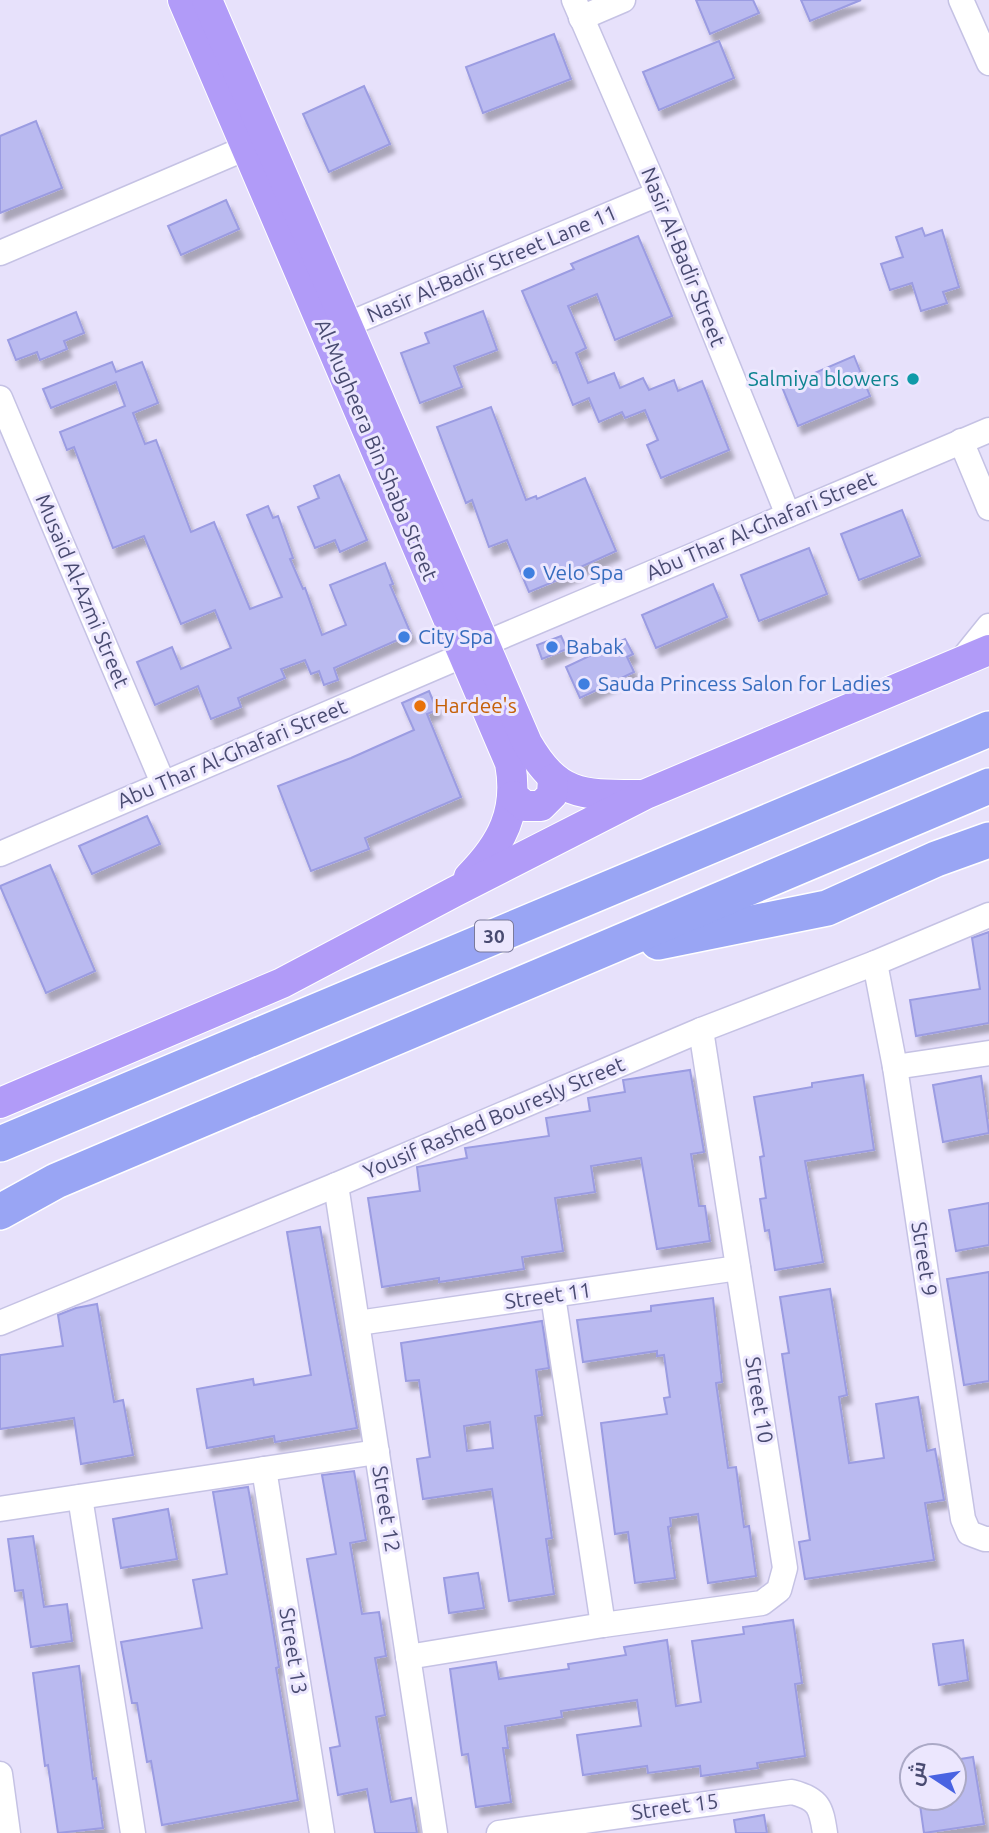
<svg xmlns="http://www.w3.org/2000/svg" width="989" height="1833" font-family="Ubuntu,Cairo,sans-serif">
<defs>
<filter id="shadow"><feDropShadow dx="4.5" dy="8" stdDeviation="2" flood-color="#0004"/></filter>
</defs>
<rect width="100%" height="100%" fill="#e7e1fb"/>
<g fill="#babaf0" stroke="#9b9ce2" stroke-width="2" fill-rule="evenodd" filter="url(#shadow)">
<polygon points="696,0 753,0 759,13 710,34"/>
<polygon points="801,0 861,0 810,21"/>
<polygon points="554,34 571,79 483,113 466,67"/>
<polygon points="719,41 734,78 659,110 643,72"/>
<polygon points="364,86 390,144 329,172 303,114"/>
<polygon points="36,121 62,188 0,213 0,136"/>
<polygon points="226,200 239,229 181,255 168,226"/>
<polygon points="922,228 925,236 942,230 959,287 943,292 947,303 921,311 912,283 890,290 881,264 903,257 896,237"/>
<polygon points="638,236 672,316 615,340 597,294 568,306 586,348 576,353 588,383 614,373 620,388 643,378 649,390 674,380 678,391 702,381 729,450 661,478 647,445 658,440 645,410 625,418 622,412 599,422 589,398 573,405 556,362 553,363 522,291 574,269 571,264"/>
<polygon points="483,311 497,350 454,366 462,387 420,403 401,353 429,343 425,333"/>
<polygon points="76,312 84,333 64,341 67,349 40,360 37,352 16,360 8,340"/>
<polygon points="854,356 870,396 798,426 782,387"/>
<polygon points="112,362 116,372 142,362 158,403 133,413 145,444 156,440 191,532 214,522 250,609 282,597 247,515 268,506 273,518 278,516 293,558 290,559 303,589 305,588 322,635 346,625 330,585 385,563 393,584 390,585 411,634 334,668 338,680 324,685 319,671 311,674 305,660 281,669 285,678 238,698 241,707 211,719 198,686 155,705 137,662 172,647 181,669 231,648 215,610 181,624 144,536 113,548 74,447 67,450 60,432 125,406 116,382 51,408 43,389"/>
<polygon points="491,407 526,500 536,496 537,499 585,478 616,551 576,569 577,572 529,592 507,540 489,547 472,500 466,503 437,427"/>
<polygon points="339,475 367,540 340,552 335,540 315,548 298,507 319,498 314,486"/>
<polygon points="902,510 920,556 859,580 841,534"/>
<polygon points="809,548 827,594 759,621 741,575"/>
<polygon points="713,584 727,617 656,648 642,615"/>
<polygon points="561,636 567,649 542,659 537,645"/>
<polygon points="625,639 633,654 627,657 634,672 580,698 566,667"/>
<polygon points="429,691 437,710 427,714 461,797 365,838 369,849 311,871 278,786 351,758 414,730 402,703"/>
<polygon points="147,816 160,844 92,874 79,846"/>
<polygon points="50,865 95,971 46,993 0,886"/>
<polygon points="989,932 989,1023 916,1036 910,1000 980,989 972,938"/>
<polygon points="690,1070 704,1152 691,1154 699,1206 705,1206 710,1241 657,1249 641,1158 591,1166 595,1192 555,1198 563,1251 522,1257 524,1269 439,1282 439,1278 382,1287 368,1198 420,1191 417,1167 467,1158 465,1148 549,1136 546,1118 590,1111 588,1098 625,1092 623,1080"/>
<polygon points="863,1075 874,1150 805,1161 823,1262 775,1270 769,1230 765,1231 760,1199 766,1198 760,1157 764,1156 754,1097 812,1087 812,1083"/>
<polygon points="981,1076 989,1133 943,1142 933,1085"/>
<polygon points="989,1203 989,1245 956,1251 949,1210"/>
<polygon points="320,1227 357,1428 275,1442 274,1436 207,1448 197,1389 253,1379 254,1385 311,1375 287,1232"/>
<polygon points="989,1272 989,1381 964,1385 947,1279"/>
<polygon points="830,1289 847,1395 839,1397 849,1463 884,1458 876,1404 918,1397 927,1451 935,1449 944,1500 925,1503 934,1560 805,1579 799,1542 810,1540 782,1354 789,1353 780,1297"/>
<polygon points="713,1298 722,1382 716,1383 728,1468 736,1467 744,1527 749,1526 756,1576 708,1583 698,1514 670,1518 671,1526 668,1527 675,1578 635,1583 628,1532 615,1534 601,1423 667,1414 664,1398 670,1397 664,1355 657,1356 657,1351 583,1362 577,1320 651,1311 651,1306"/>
<polygon points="97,1304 114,1402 123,1400 133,1455 81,1464 74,1418 0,1429 0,1355 63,1346 58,1315 76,1308"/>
<path d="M542 1321 549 1368 536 1370 542 1415 535 1416 552 1538 546 1539 554 1594 509 1601 492 1489 423 1499 417 1459 430 1457 419 1380 406 1381 401 1343ZM490 1422 493 1448 467 1451 464 1426Z"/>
<polygon points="354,1471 366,1540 350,1543 362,1614 379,1612 386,1656 375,1658 385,1715 376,1717 391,1802 411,1798 417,1833 375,1833 367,1789 338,1795 330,1748 340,1746 307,1559 336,1554 322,1475"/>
<polygon points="248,1487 270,1612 279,1667 276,1668 298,1800 162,1825 151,1761 147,1762 137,1703 132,1703 121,1642 202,1628 193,1580 227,1574 213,1492"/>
<polygon points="168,1509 177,1559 121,1568 113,1519"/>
<polygon points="33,1536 44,1607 67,1604 72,1641 31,1647 23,1590 15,1591 8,1539"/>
<polygon points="478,1573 484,1608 449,1613 444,1578"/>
<polygon points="793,1620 802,1683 795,1684 805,1756 757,1763 758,1768 701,1776 700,1766 648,1773 647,1766 583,1775 577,1735 641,1726 637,1700 561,1711 562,1717 505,1726 508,1748 503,1748 511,1802 476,1807 468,1754 462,1755 450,1669 496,1662 499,1679 569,1669 568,1664 626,1655 624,1647 667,1640 676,1706 701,1702 692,1641 744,1634 743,1627"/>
<polygon points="963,1640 968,1680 939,1685 933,1644"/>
<polygon points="79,1666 93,1779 96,1778 103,1828 58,1833 48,1765 45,1766 33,1673"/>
<polygon points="973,1757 984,1824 924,1833 919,1798 954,1798 954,1760"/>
<polygon points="764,1815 767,1833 736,1833 734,1820"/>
</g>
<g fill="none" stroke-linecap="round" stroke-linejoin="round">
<defs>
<g id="minor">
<polyline points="574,0 658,194 788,515"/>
<polyline points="961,0 989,63"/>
<polyline points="581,18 623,0"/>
<polyline points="0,253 246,148"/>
<polyline points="330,332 658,194"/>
<polyline points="0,398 163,783"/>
<polyline points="961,441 989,508"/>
<polyline points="484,644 989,430"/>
<polyline points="960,662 989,626"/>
<polyline points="0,854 464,655"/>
<polyline points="875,963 895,1067 963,1519 969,1533 985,1539 989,1539"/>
<polyline points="895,1067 989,1053"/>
<polyline points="336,1185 435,1833"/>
<polyline points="553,1296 603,1625"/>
<polyline points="0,1323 336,1185 701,1030 875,963 989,915"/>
<polyline points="358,1323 738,1268"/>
<polyline points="264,1469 322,1833"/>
<polyline points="80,1497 133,1833"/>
<polyline points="0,1509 377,1452"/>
<polyline points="408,1657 603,1625 762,1603 779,1590 785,1568 701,1030"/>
<polyline points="0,1774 8,1833"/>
<path d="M499 1833 792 1792C819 1799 821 1807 825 1833"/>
</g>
<g id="major">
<path d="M183 0 510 763C519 811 502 844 469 877"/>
<path d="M207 0 527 743C558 796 581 795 639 795"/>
<polyline points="513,796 525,806 541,806 552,795 553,779"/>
<polyline points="0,1103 282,983 454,892 646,794 989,650"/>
</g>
<g id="highway">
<polyline points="658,942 827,908 936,859 989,840"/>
<polyline points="0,1144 989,729"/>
<polyline points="0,1212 56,1181 989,786"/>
</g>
</defs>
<use href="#minor" stroke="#c5c2e4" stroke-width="27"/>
<use href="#major" stroke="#fff" stroke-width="32"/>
<use href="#highway" stroke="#fff" stroke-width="38"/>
<use href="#minor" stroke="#fff" stroke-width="24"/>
<use href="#major" stroke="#b19bf8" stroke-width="30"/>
<use href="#highway" stroke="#99a5f4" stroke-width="35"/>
</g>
<circle fill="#0f9aa8" stroke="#ece7fe" stroke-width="2.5" cx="913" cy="379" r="7"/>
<g fill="#3f7fe0" stroke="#ece7fe" stroke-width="2.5">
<circle cx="529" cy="573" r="7"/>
<circle cx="404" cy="637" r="7"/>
<circle cx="552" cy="647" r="7"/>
<circle cx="584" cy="684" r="7"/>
</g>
<circle fill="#e8710a" stroke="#ece7fe" stroke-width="2.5" cx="420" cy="706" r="7"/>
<g text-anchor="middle" stroke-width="6" stroke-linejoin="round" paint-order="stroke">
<rect fill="#ece7fe" stroke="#7a7a9b" stroke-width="2" x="475" y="920.5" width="38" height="31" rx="5"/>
<g font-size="19" font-weight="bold" fill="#494b71">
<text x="494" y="943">30</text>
</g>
<g font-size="21" fill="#494b71" stroke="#ece7fe">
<text transform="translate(683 257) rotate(68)" y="7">Nasir Al-Badir Street</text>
<text transform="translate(492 264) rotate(-23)" y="7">Nasir Al-Badir Street Lane 11</text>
<text transform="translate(376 450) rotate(67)" y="7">Al-Mugheera Bin Shaba Street</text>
<text transform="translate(761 526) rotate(-23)" y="7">Abu Thar Al-Ghafari Street</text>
<text transform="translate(82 591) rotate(67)" y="7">Musaid Al-Azmi Street</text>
<text transform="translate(232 754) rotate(-23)" y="7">Abu Thar Al-Ghafari Street</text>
<text transform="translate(494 1118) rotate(-23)" y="7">Yousif Rashed Bouresly Street</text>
<text transform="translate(924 1259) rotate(81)" y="7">Street 9</text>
<text transform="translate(548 1296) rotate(-8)" y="7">Street 11</text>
<text transform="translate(759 1400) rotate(81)" y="7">Street 10</text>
<text transform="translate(386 1509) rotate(81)" y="7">Street 12</text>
<text transform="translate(293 1651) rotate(81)" y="7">Street 13</text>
<text transform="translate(675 1807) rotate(-8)" y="7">Street 15</text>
</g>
<g font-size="21" fill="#0d838f" stroke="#ece7fe" text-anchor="end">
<text x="899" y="386">Salmiya blowers</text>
</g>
<g font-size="21" fill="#366cbe" stroke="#ece7fe" text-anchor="start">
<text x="543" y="580">Velo Spa</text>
<text x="418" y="644">City Spa</text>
<text x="566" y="654">Babak</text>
<text x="598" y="691">Sauda Princess Salon for Ladies</text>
</g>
<g font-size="21" fill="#c56008" stroke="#ece7fe" text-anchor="start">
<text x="434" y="713">Hardee's</text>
</g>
</g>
<g transform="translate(933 1777) rotate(282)"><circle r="33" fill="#ece7fe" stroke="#aba9c6" stroke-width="2"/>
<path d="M0-5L12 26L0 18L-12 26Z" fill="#4963e2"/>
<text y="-10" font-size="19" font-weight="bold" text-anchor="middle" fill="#494b71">ش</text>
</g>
</svg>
